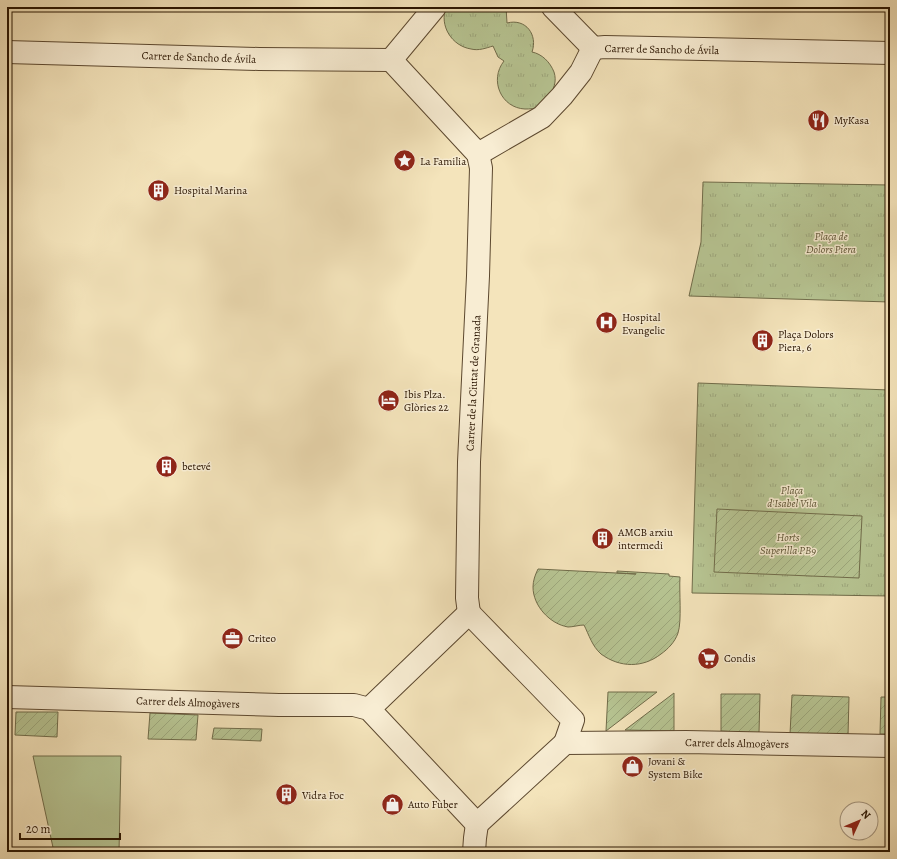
<svg xmlns="http://www.w3.org/2000/svg" width="897" height="859" font-family="Alegreya,serif">
<defs>
<pattern id="park-tufts" width="24" height="20" patternUnits="userSpaceOnUse"><rect width="24" height="20" fill="#b7c593"/><path d="M3 7l-1-3M5 7V3M7 7l1-3M15 17l-1-3M17 17v-4M19 17l1-3" fill="none" stroke="#9da87d"/></pattern>
<pattern id="garden-furrows" width="10" height="10" patternUnits="userSpaceOnUse"><rect width="10" height="10" fill="#b7c593"/><path d="M-1 1l2-2M0 10L10 0M9 11l2-2" fill="none" stroke="#9da87d"/></pattern>
</defs>
<rect width="100%" height="100%" fill="#f4e4bb"/>
<filter id="stains"><feTurbulence type="fractalNoise" baseFrequency=".005" numOctaves="4"/><feColorMatrix values="0 0 0 0 .2 0 0 0 0 .09 0 0 0 0 .02 0 0 0 .5 -.17"/></filter>
<radialGradient id="worn" r=".72"><stop offset=".6" stop-color="#630" stop-opacity="0"/><stop offset="1" stop-color="#630" stop-opacity=".3"/></radialGradient>
<polygon fill="#b7c593" stroke="#706c4a" points="33,756 121,756 119,852 54,852"/>
<g fill="url(#park-tufts)" stroke="#706c4a">
<path d="M446 7H506L507 23C526 18 538 35 532 52 542 54 550 62 554 72 557 81 554 90 548 97 546 100 543 104 540 106 536 109 529 109 525 109 501 108 489 80 504 61L498 57 493 46C486 48 479 51 471 49 452 46 439 26 446 7Z"/>
<polygon points="703,182 890,185 890,302 689,296 701,242"/>
<polygon points="698,383 890,390 890,596 692,593"/>
</g>
<g fill="url(#garden-furrows)" stroke="#706c4a">
<polygon points="717,509 862,516 859,578 714,572"/>
<path d="M538 569 636 574 617 573V571L669 574V576L680 577C679 591 682 621 678 633 675 642 668 649 661 654 643 668 620 668 601 654 592 646 589 635 584 625 579 625 573 627 568 627 550 624 533 606 533 587 533 581 535 575 538 569Z"/>
<polygon points="608,692 657,692 606,731"/>
<polygon points="674,693 674,731 625,730"/>
<polygon points="721,694 760,694 759,733 721,731"/>
<polygon points="792,695 849,697 848,736 790,734"/>
<polygon points="881,697 890,697 890,734 880,734"/>
<polygon points="16,712 58,712 57,737 15,735"/>
<polygon points="150,713 198,715 196,740 148,739"/>
<polygon points="214,728 262,729 261,741 212,739"/>
</g>
<g fill="none" stroke-linecap="round" stroke-linejoin="round">
<defs>
<g id="street">
<polyline points="553,7 593,48"/>
<polyline points="593,48 605,47 890,53"/>
<polyline points="7,52 259,59 391,60"/>
<polyline points="391,60 478,154"/>
<polyline points="391,60 435,7"/>
<polyline points="478,154 542,117 562,96 581,72 593,48"/>
<polyline points="469,613 467,598 469,462 478,276 481,168 478,154"/>
<polyline points="469,613 573,720 565,743"/>
<polyline points="7,697 279,705 354,705 369,709 477,824"/>
<polyline points="369,709 469,613"/>
<polyline points="477,824 565,743 686,742 890,746"/>
<polyline points="474,852 475,838 477,824"/>
</g>
</defs>
<use href="#street" stroke="#5c482f" stroke-width="24"/>
<use href="#street" stroke="#f8edd3" stroke-width="22"/>
</g>
<defs>
<symbol id="restaurant-disc" viewBox="-11 -11 22 22"><circle r="9.5" fill="#8f2418" stroke="#f8edd3"/><path d="M-5-6h1v4h1v-4h1v4h1v-4h1v5L-1.5 .5V6h-2V.5L-5-1ZM5-6V6H3V1.5H1.5Q1.5-4 5-6Z" fill="#fff"/></symbol>
<symbol id="sight-disc" viewBox="-11 -11 22 22"><circle r="9.5" fill="#8f2418" stroke="#f8edd3"/><path d="M0-6L1.8-2.2L6-1.7L2.9 1.2L3.7 5.4L0 3.3L-3.7 5.4L-2.9 1.2L-6-1.7L-1.8-2.2Z" fill="#fff"/></symbol>
<symbol id="building-disc" viewBox="-11 -11 22 22"><circle r="9.5" fill="#8f2418" stroke="#f8edd3"/><path d="M-4-6H4V6H1V3H-1V6H-4ZM-2.5-4.3h1.7v1.8h-1.7ZM.8-4.3h1.7v1.8H.8ZM-2.5-1h1.7V.8h-1.7ZM.8-1h1.7V.8H.8Z" fill="#fff"/></symbol>
<symbol id="hospital-disc" viewBox="-11 -11 22 22"><circle r="9.5" fill="#8f2418" stroke="#f8edd3"/><path d="M-5-5h3v3.5h4V-5h3V5h-3V1.5h-4V5h-3Z" fill="#fff"/></symbol>
<symbol id="hotel-disc" viewBox="-11 -11 22 22"><circle r="9.5" fill="#8f2418" stroke="#f8edd3"/><path d="M-6-4.5h1.5V1H6V5H4.5V3h-9V5H-6ZM-4 0a1.8 1.8 0 1 1 3.6 0ZM.5 0V-2.5h3Q6-2.5 6 0Z" fill="#fff"/></symbol>
<symbol id="office-disc" viewBox="-11 -11 22 22"><circle r="9.5" fill="#8f2418" stroke="#f8edd3"/><path d="M-6-3h4V-5.5h4V-3h4V5H-6ZM-1-4.5V-3h2v-1.5ZM-6 0V1H6V0Z" fill="#fff"/></symbol>
<symbol id="supermarket-disc" viewBox="-11 -11 22 22"><circle r="9.5" fill="#8f2418" stroke="#f8edd3"/><path d="M-6-5.5h2.5l.6 2H6L4.5 2H-2.5L-4.4-4H-6ZM-1.5 3.2a1.3 1.3 0 1 0 .1 0ZM3 3.2a1.3 1.3 0 1 0 .1 0Z" fill="#fff"/></symbol>
<symbol id="shop-disc" viewBox="-11 -11 22 22"><circle r="9.5" fill="#8f2418" stroke="#f8edd3"/><path d="M-5-2.5h2.3a2.7 3.5 0 0 1 5.4 0H5L5.5 6h-11ZM-1.5-2.5h3a1.5 2.3 0 0 0-3 0Z" fill="#fff"/></symbol>
</defs>
<g fill-rule="evenodd">
<use href="#restaurant-disc" x="806" y="108" width="25" height="25"/>
<use href="#sight-disc" x="392" y="148" width="25" height="25"/>
<use href="#building-disc" x="146" y="178" width="25" height="25"/>
<use href="#hospital-disc" x="594" y="310" width="25" height="25"/>
<use href="#building-disc" x="750" y="328" width="25" height="25"/>
<use href="#hotel-disc" x="376" y="388" width="25" height="25"/>
<use href="#building-disc" x="154" y="454" width="25" height="25"/>
<use href="#building-disc" x="590" y="526" width="25" height="25"/>
<use href="#office-disc" x="220" y="626" width="25" height="25"/>
<use href="#supermarket-disc" x="696" y="646" width="25" height="25"/>
<use href="#shop-disc" x="620" y="754" width="25" height="25"/>
<use href="#building-disc" x="274" y="782" width="25" height="25"/>
<use href="#shop-disc" x="380" y="792" width="25" height="25"/>
</g>
<g text-anchor="middle" stroke-width="3" stroke-linejoin="round" paint-order="stroke">
<g font-size="11" fill="#291400" stroke="#f8edd3">
<text transform="translate(662 49) rotate(1)" y="4">Carrer de Sancho de Ávila</text>
<text transform="translate(199 57) rotate(2)" y="4">Carrer de Sancho de Ávila</text>
<text transform="translate(473 383) rotate(-87)" y="4">Carrer de la Ciutat de Granada</text>
<text transform="translate(188 702) rotate(2)" y="4">Carrer dels Almogàvers</text>
<text transform="translate(737 743) rotate(1)" y="4">Carrer dels Almogàvers</text>
</g>
<g font-size="11" fill="#291400" stroke="#f8edd3" text-anchor="start">
<text x="834" y="124">MyKasa</text>
<text x="420" y="165">La Familia</text>
<text x="174" y="194">Hospital Marina</text>
<text x="622" y="321">Hospital<tspan x="622" dy="13">Evangelic</tspan></text>
<text x="778" y="338">Plaça Dolors<tspan x="778" dy="13">Piera, 6</tspan></text>
<text x="404" y="398">Ibis Plza.<tspan x="404" dy="13">Glòries 22</tspan></text>
<text x="182" y="470">betevé</text>
<text x="618" y="536">AMCB arxiu<tspan x="618" dy="13">intermedi</tspan></text>
<text x="248" y="642">Criteo</text>
<text x="724" y="662">Condis</text>
<text x="648" y="765">Jovani &amp;<tspan x="648" dy="13">System Bike</tspan></text>
<text x="302" y="799">Vidra Foc</text>
<text x="408" y="808">Auto Fuber</text>
</g>
<g font-size="11" font-style="italic" fill="#5b5233" stroke="#f8edd3">
<text x="831" y="240">Plaça de<tspan x="831" dy="13">Dolors Piera</tspan></text>
<text x="792" y="494">Plaça<tspan x="792" dy="13">d'Isabel Vila</tspan></text>
<text x="788" y="541">Horts<tspan x="788" dy="13">Superilla PB9</tspan></text>
</g>
</g>
<rect width="897" height="859" fill="none" stroke="#f4e4bb" stroke-width="24"/>
<rect x="8" y="8" width="881" height="843" fill="none" stroke="#291400" stroke-width="2"/>
<rect x="12" y="12" width="873" height="835" fill="none" stroke="#291400"/>
<g transform="translate(859 821) rotate(46)"><circle r="19" fill="#f8edd3" stroke="#a5967f"/>
<path d="M0-3L7 15L0 10L-7 15Z" fill="#8f2418"/>
<text y="-6" font-size="11" font-weight="bold" text-anchor="middle" fill="#291400">N</text>
</g>
<path d="M20 833v6h100v-6" fill="none" stroke="#291400" stroke-width="2"/>
<text x="26" y="833" font-size="12" fill="#291400" stroke="#f8edd3" stroke-width="3" paint-order="stroke">20 m</text>
<rect width="100%" height="100%" filter="url(#stains)"/>
<rect width="100%" height="100%" fill="url(#worn)"/>
</svg>
